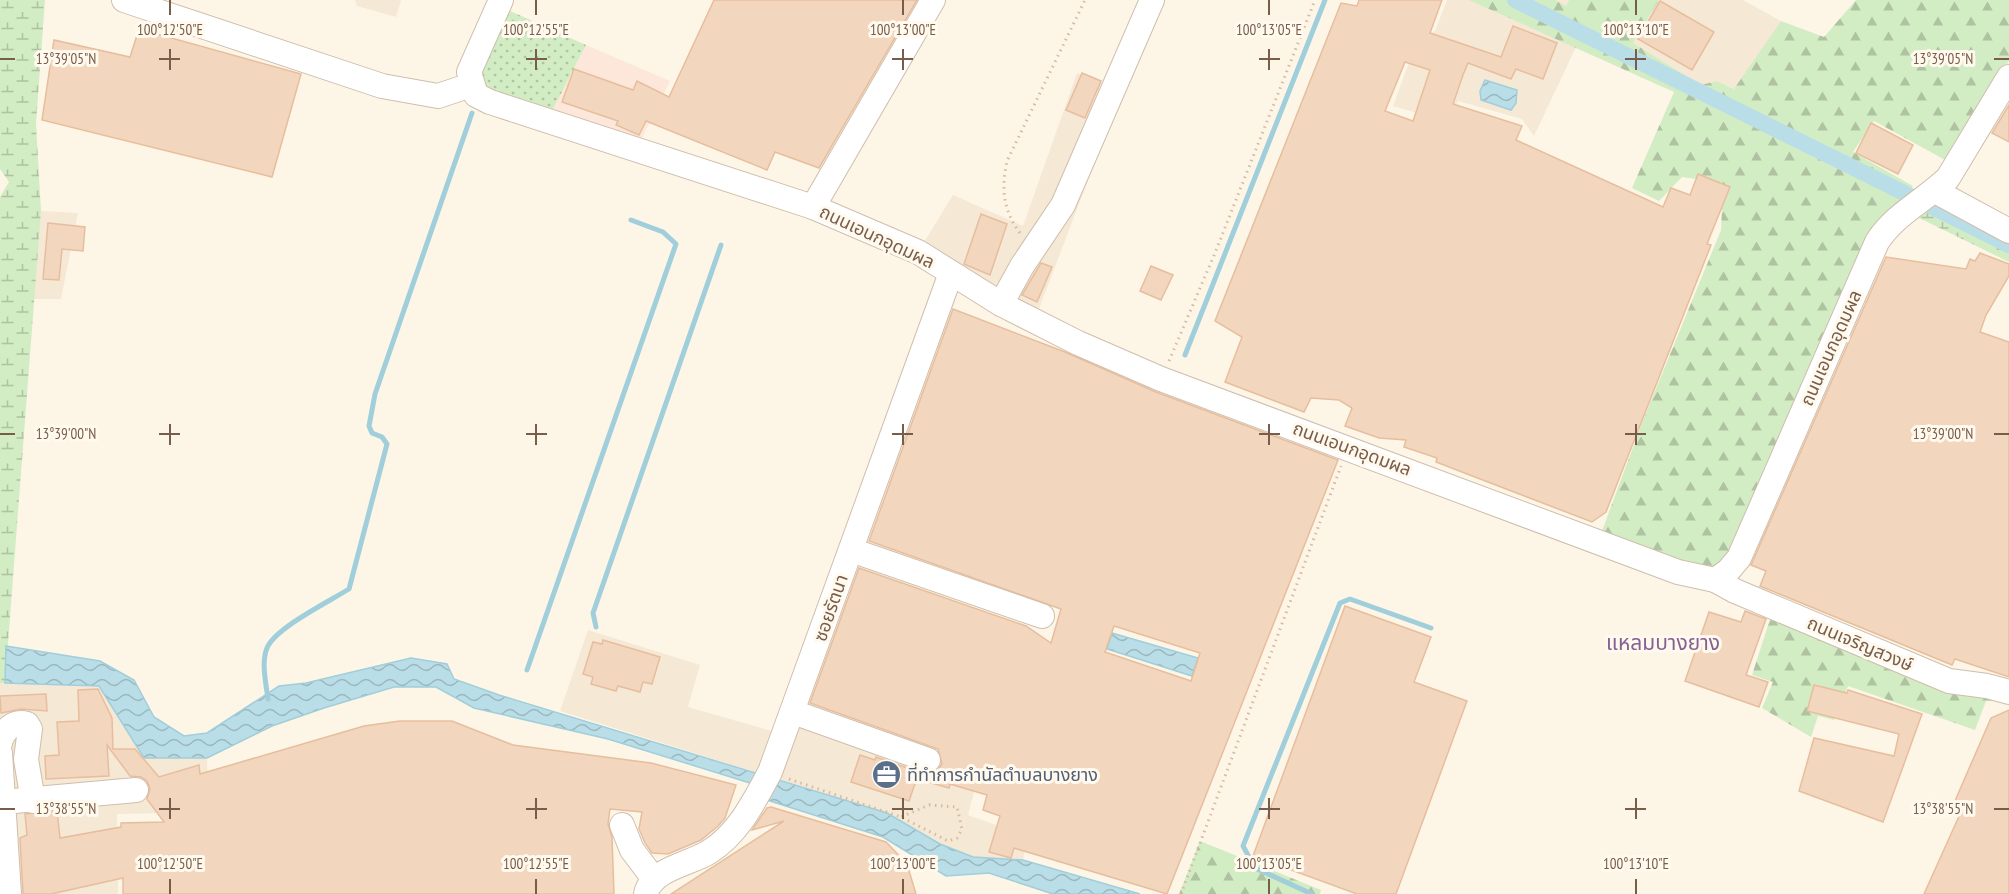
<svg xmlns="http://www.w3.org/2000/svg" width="2009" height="894" font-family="'PT Sans Narrow','Noto Sans Thai',sans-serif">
<defs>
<pattern id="grass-dots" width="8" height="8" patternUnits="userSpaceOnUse" patternTransform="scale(1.5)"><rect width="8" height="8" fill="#d2ecc4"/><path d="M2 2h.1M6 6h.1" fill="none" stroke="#afc2a1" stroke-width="1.8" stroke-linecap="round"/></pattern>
<pattern id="forest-firs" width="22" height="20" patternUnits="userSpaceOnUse" patternTransform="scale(1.5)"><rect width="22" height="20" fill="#d2ecc4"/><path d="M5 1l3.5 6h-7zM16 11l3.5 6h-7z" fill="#afc2a1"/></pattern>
<pattern id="wetland-marsh" width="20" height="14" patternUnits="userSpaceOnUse" patternTransform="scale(1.5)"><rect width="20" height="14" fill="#d2ecc4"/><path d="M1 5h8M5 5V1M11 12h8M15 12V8" fill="none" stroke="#afc2a1"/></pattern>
<pattern id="water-waves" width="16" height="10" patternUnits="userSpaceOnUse" patternTransform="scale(1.5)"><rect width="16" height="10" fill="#badee8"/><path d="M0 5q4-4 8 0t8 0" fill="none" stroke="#9cb7be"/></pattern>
</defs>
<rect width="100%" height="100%" fill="#fdf6e7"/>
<g fill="#f5e8d5">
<polygon points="355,0 401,0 396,17 357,6"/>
<polygon points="1447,0 1569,0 1566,6 1576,47 1534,136 1522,119 1458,101 1448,122 1393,106 1418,38 1435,31"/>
<polygon points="1659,0 1743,0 1781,21 1735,89 1717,81 1701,85 1633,43"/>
<polygon points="1077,73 1122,91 1037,314 923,244 953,195 1023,226"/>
<polygon points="41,211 78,213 61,299 33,299"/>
<polygon points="588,630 700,665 688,707 772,731 800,707 981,766 968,815 1027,836 1023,860 973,857 940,844 886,813 560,711"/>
<polygon points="0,683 99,686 144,758 207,758 209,812 117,814 118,894 0,894"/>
</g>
<polygon fill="#fde7da" points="586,45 670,81 640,142 550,115"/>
<path fill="url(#grass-dots)" d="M508 10 586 45 550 115C531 109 508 105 491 95 464 80 499 29 508 10Z"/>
<g fill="url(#forest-firs)">
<polygon points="1469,0 1555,0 1566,6 1569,0 1659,0 1633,43 1701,85 1717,81 1734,89 1781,21 1824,37 1856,0 2009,0 2009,61 1947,161 1874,121 1853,152 1913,186 1902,200 1738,540 1722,565 1710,569 1688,563 1602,531 1642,423 1721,230 1723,187 1704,180 1682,177 1659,201 1632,188 1674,92"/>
<polygon points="1772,613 2009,700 1986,701 1975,730 1848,686 1834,720 1818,716 1811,737 1762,708 1773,682 1752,675"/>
<polygon points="1200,841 1321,890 1320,894 1179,894"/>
</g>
<g fill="url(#wetland-marsh)">
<polygon points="0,0 45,0 36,124 41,211 5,683 0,683 0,197 9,182 0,169"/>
<polygon points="1934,197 2009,235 2009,262 1911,214"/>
</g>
<g fill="url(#water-waves)" stroke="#a0ceda" stroke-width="1.5">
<polygon points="1485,80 1517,90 1516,103 1511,110 1481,100 1480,91"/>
<polygon points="1112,633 1198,658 1192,676 1107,649"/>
<polygon points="6,646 100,661 134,680 154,717 184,736 207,733 279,686 306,683 411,658 447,664 454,679 499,695 887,813 940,844 973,857 1023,860 1140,894 1053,894 989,873 946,876 883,837 767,800 750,783 608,739 474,708 436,687 394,687 324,708 272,726 207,758 144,758 99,686 5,683"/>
</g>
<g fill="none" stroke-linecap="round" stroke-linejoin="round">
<g stroke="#a0ceda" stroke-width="5">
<polyline points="1185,355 1325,0"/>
<polyline points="596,627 593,613 721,245"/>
<polyline points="527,670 676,244 663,232 631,220"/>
<path d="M268 699C266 683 261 663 267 648 275 628 330 601 349 589L387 444 382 437 372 433 369 426 375 394 472 113"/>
<polyline points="1312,894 1255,868 1243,846 1340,603 1350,599 1431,628"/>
</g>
<polyline stroke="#badee8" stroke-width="16" points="1515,0 2009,245"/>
</g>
<g fill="#f3d6be" stroke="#e7be9d" stroke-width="1.5" fill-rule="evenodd">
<polygon points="714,0 917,0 819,168 775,152 767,170 646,121 639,135 616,125 618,121 562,102 574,69 633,90 637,81 669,97"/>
<path d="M1359 0H1442L1430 33 1501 57 1513 26 1557 43 1543 79 1516 69 1511 79 1468 63 1463 75 1453 104 1522 126 1516 140 1663 207 1671 188 1690 195 1698 174 1730 187 1707 244 1711 245 1606 512 1592 522 1436 462 1437 458 1404 447 1406 440 1379 438 1345 426 1352 408 1339 400 1311 398 1304 412 1225 382 1242 337 1215 321 1341 3 1357 6ZM1405 62 1430 70 1413 121 1385 111Z"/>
<polygon points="1660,1 1714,32 1692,70 1638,39"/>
<polygon points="139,29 301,74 272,177 42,120 54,40 130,57"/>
<polygon points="1082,73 1101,81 1085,118 1066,110"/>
<polygon points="2009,105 2009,142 1992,133"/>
<polygon points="1871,123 1913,145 1898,174 1856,153"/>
<polygon points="981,214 1007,224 990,275 964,264"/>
<polygon points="48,223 85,227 83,251 62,249 59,280 43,279"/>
<polygon points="1980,253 2009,264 2009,276 1986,315 1980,332 2009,342 2009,677 1955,659 1952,665 1760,586 1766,571 1751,565 1886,257 1966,269 1970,259 1975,261"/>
<polygon points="1041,263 1052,267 1037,302 1022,295"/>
<polygon points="1151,266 1173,275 1161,300 1140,291"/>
<path d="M953 309 1065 352 1156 392 1338 460 1167 894 1014 848 1011 858 989 852 1000 816 983 810 987 795 950 784 949 788 928 782 930 774 938 770 942 764 938 749 810 703 859 568 1026 626 1051 643 1061 609 869 541ZM1114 626 1200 653 1191 681 1105 652Z"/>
<polygon points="1345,606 1431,637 1414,682 1467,701 1396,894 1357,894 1253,856"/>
<polygon points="1745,611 1766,619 1746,675 1768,682 1759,707 1685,681 1709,612 1741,622"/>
<polygon points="603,640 660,657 652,684 643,682 640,692 618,686 616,691 591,684 593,677 583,674 593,642 602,644"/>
<polygon points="1814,685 1847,693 1848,690 1922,714 1883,822 1799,791 1814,738 1894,756 1899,734 1807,711"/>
<polygon points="98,689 112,718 113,749 135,749 159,777 199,765 200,774 364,726 400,721 452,721 513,745 651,763 736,785 725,818 718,826 701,840 668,854 652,853 645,843 639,829 642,812 610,809 608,824 612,837 614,894 123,894 123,878 51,894 23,894 20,838 27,835 25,814 57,811 60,838 121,827 121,823 164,822 147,799 150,789 147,781 141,777 130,776 107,745 109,776 46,779 45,756 59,755 57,722 79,721 78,690"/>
<polygon points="46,694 47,711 21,709 1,713 0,696"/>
<polygon points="2009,710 2009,894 1924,894 1960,814 1951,810 1991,718"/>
<polygon points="860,755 875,760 876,757 919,772 909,801 851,782"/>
<polygon points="771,807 886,842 907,864 916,894 671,894 784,821 752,830 767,808"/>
</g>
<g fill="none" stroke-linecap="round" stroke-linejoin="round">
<defs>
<g id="minor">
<polyline points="124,0 382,86 438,96 471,85"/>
<path d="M501 0 469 72 476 95 490 102 813 207 918 252 1001 304 1078 343 1161 379 1678 572 1715 580 1728 571 1739 558 1877 242C1895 214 1924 201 1948 178L2009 77"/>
<polyline points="1935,191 2009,231"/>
<polyline points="813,207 933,0"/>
<polyline points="1001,304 1022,266 1063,205 1152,0"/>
<polyline points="851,550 1042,616"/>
<polyline points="1715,580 1735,591 1949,681 1987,686 2009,692"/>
<polyline points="793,712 928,760"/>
<path d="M0 743C3 731 13 720 27 724L30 729 26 759 33 801"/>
<polyline points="0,753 9,894"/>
<polyline points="3,802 136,790"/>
<polyline points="622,825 632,850 654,879"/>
<path d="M646 894C651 869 690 864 709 852 738 834 754 802 770 772L951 273"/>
</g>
</defs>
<use href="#minor" stroke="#cfbeac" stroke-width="26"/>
<g stroke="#d9b9a0" stroke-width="3" stroke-dasharray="1.5 4.5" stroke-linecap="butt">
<path d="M1020 233C1003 210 1001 189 1007 161L1085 0"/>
<polyline points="1169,361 1215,253 1315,0"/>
<polyline points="789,779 901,817 948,841 957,838 962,829 957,807 929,805 901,817"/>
<polyline points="1181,894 1341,466"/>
</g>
<use href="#minor" stroke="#fff" stroke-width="24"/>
</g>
<path fill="none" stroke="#785d4a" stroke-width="2" d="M170 0V15M536 0V15M903 0V15M1269 0V15M1636 0V15M170 49V70M536 49V70M903 49V70M1269 49V70M1636 49V70M0 59H15M159 59H180M526 59H547M892 59H913M1259 59H1280M1625 59H1646M1994 59H2009M170 424V445M536 424V445M903 424V445M1269 424V445M1636 424V445M0 434H15M159 434H180M526 434H547M892 434H913M1259 434H1280M1625 434H1646M1994 434H2009M170 798V819M536 798V819M903 798V819M1269 798V819M1636 798V819M0 809H15M159 809H180M526 809H547M892 809H913M1259 809H1280M1625 809H1646M1994 809H2009M170 879V894M536 879V894M903 879V894M1269 879V894M1636 879V894"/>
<defs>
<symbol id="office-disc" viewBox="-11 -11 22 22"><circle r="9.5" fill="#5c6f8a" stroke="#fff9ee"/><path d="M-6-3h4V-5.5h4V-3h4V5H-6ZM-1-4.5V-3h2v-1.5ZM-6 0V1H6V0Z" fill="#fff"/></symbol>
</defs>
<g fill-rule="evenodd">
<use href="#office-disc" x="870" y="758" width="33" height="33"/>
</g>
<g text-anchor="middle" stroke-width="6" stroke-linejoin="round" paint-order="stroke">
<g font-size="18" fill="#785d4a" stroke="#fff9ee">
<text transform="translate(877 237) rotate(25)" y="6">ถนนเอนกอุดมผล</text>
<text transform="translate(1831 348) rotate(-66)" y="6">ถนนเอนกอุดมผล</text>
<text transform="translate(1352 449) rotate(20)" y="6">ถนนเอนกอุดมผล</text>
<text transform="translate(831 608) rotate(-71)" y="6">ซอยรัตนา</text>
<text transform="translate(1860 644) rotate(23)" y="6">ถนนเจริญสวงษ์</text>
</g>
<g font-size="18" fill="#4e5e75" stroke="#fff9ee" text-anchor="start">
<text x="907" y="781">ที่ทำการกำนัลตำบลบางยาง</text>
</g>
<g font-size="21" fill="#866294" stroke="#fff9ee">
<text x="1663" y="650">แหลมบางยาง</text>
</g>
</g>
<g font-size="15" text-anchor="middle" fill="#785d4a" stroke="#fff9ee" stroke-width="6" stroke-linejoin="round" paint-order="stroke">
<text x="170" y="35">100°12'50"E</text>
<text x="536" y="35">100°12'55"E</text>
<text x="903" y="35">100°13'00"E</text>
<text x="1269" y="35">100°13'05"E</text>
<text x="1636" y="35">100°13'10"E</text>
<text x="66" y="64">13°39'05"N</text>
<text x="1943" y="64">13°39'05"N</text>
<text x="66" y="439">13°39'00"N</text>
<text x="1943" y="439">13°39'00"N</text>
<text x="66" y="814">13°38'55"N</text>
<text x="1943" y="814">13°38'55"N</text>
<text x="170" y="869">100°12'50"E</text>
<text x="536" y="869">100°12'55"E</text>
<text x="903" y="869">100°13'00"E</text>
<text x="1269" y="869">100°13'05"E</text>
<text x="1636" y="869">100°13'10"E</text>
</g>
</svg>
